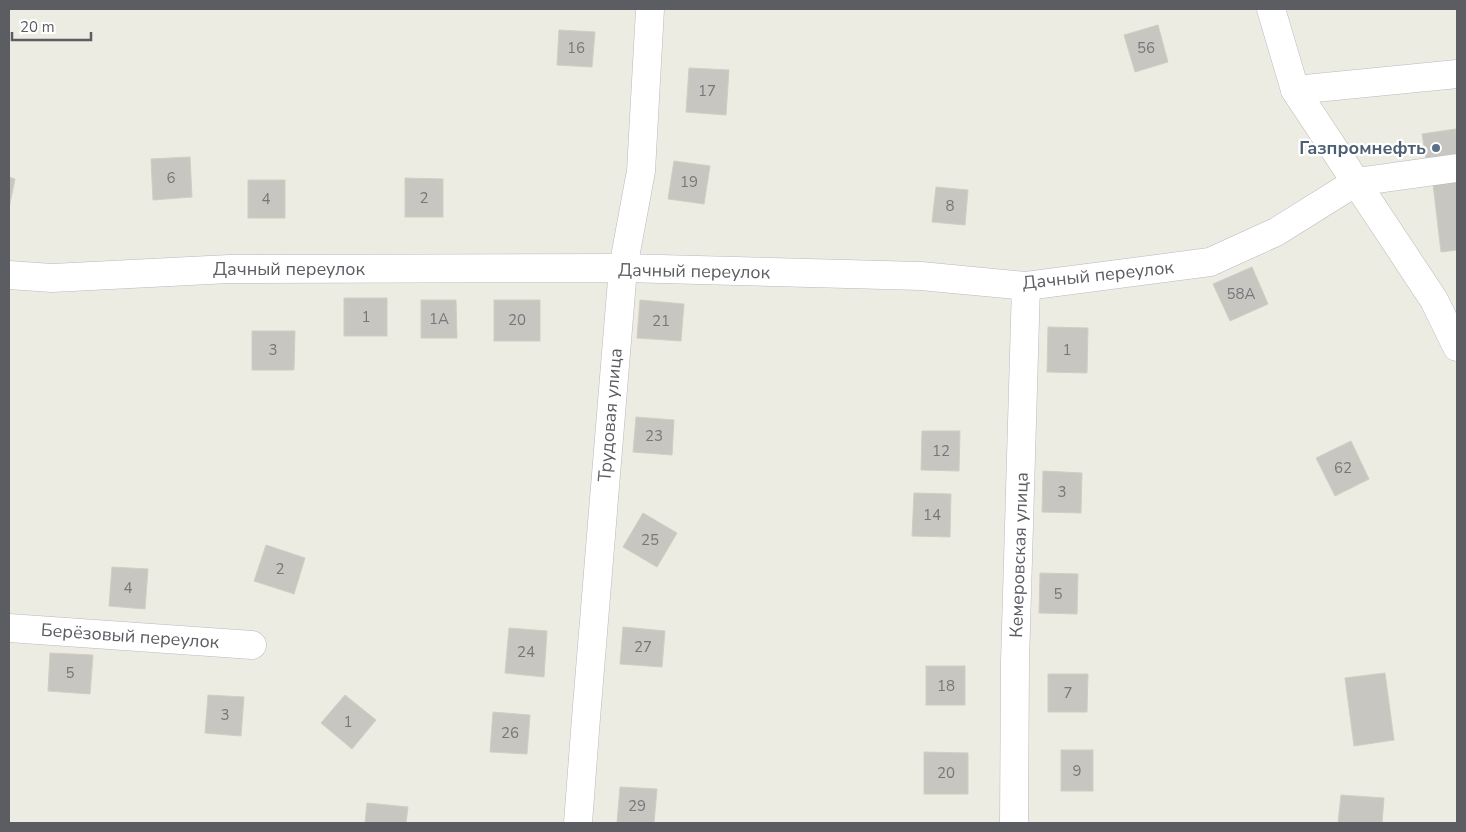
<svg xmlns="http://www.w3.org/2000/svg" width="1466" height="832" font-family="'Nunito Sans',sans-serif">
<rect width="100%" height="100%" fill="#edece3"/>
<g fill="#c8c6c0" stroke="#d1cec1">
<polygon points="1158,25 1168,62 1135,72 1124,35"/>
<polygon points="559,30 595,32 592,67 557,65"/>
<polygon points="689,68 729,70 726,115 686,112"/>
<polygon points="1456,129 1457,154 1426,158 1422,134"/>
<polygon points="1457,155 1457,250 1441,252 1430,159"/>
<polygon points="190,157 192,197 153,200 151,159"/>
<polygon points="674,161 710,166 704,204 668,199"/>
<polygon points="9,177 15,179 9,208"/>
<polygon points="405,178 443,179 443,217 405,217"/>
<rect x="248" y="180" width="37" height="38"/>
<polygon points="936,187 968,190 965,225 932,222"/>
<polygon points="1252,267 1268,304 1230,321 1213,284"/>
<rect x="344" y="298" width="43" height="38"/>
<polygon points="421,300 456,300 457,338 421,338"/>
<rect x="494" y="300" width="46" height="41"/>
<polygon points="640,300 684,304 681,341 637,338"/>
<polygon points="1048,327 1088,328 1087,373 1047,372"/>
<polygon points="252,331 295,331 294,370 252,370"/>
<polygon points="636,417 674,420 672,455 633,452"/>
<polygon points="922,431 960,431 959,471 921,470"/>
<polygon points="1351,441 1369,479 1335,496 1316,458"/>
<polygon points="1043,471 1082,473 1081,513 1042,512"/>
<polygon points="914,493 951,494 950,537 912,536"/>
<polygon points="643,513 677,533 657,567 623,547"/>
<polygon points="266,545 305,558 294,594 254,581"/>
<polygon points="112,567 148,569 145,609 109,606"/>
<polygon points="1040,573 1078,574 1077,614 1039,613"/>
<polygon points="623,627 665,631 662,667 620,664"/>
<polygon points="509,628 547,631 544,677 505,673"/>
<polygon points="50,653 93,655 90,694 48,691"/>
<rect x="926" y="666" width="39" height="39"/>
<polygon points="1385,673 1394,740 1354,746 1345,678"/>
<polygon points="1048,674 1088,674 1087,712 1048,712"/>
<polygon points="208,695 244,697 241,736 205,733"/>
<polygon points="345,695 376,720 352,749 321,723"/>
<polygon points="493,712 530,715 527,754 490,752"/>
<rect x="1061" y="750" width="32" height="41"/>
<polygon points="924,752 968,753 968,794 924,794"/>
<polygon points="620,787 657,789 654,823 617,823"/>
<polygon points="1341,795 1384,798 1382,823 1338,823"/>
<polygon points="367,803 408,807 406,823 365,823"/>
</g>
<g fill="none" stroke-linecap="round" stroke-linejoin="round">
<defs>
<g id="minor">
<polyline points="1271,9 1295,90 1457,74"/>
<polyline points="1295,90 1434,300 1457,347"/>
<polyline points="9,275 52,278 229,269 623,268 921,276 1026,286 1210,262 1276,232 1356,182 1457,168"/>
<polyline points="9,628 252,645"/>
<polyline points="578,823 586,718 623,268 641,171 650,9"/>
<polyline points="1014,823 1015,662 1026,286"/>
</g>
</defs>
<use href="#minor" stroke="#b8b9be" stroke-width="29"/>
<use href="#minor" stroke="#fff" stroke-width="28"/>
</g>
<circle fill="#5c6f8a" stroke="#fff" stroke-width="2" cx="1436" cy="148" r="5"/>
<g text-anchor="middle" stroke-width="4.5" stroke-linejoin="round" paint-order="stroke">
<g font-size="15" fill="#76777a">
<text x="576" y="53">16</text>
<text x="1146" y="53">56</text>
<text x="707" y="96">17</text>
<text x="171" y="183">6</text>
<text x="689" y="187">19</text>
<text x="424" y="203">2</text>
<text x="266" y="204">4</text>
<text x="950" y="211">8</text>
<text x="1241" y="299">58А</text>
<text x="366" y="322">1</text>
<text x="439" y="324">1А</text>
<text x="517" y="325">20</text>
<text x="661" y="326">21</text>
<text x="273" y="355">3</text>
<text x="1067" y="355">1</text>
<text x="654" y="441">23</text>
<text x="941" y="456">12</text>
<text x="1343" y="473">62</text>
<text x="1062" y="497">3</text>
<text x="932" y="520">14</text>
<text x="650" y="545">25</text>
<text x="280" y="574">2</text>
<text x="128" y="593">4</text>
<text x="1058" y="599">5</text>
<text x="643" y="652">27</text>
<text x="526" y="657">24</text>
<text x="70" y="678">5</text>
<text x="946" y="691">18</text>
<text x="1068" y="698">7</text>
<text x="225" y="720">3</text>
<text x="348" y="727">1</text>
<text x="510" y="738">26</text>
<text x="1077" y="776">9</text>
<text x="946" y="778">20</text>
<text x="637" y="811">29</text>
</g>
<g font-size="18" font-weight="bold" fill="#4e5e75" stroke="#fff" text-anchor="end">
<text x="1426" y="154">Газпромнефть</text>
</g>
<g font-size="18" fill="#5b5d63" stroke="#fff">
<text x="289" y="275">Дачный переулок</text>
<text transform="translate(694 271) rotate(1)" y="6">Дачный переулок</text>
<text transform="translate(1098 275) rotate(-6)" y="6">Дачный переулок</text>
<text transform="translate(610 415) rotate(-85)" y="6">Трудовая улица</text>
<text transform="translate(1019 555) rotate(-88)" y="6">Кемеровская улица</text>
<text transform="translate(130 636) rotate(4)" y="6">Берёзовый переулок</text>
</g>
</g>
<rect width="1466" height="832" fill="none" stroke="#5b5d63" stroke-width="20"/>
<path d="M12 32v8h79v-8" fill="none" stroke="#5b5d63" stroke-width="2.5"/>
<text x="20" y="32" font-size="15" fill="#5b5d63" stroke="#ffffff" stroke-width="4" paint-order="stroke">20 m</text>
</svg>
